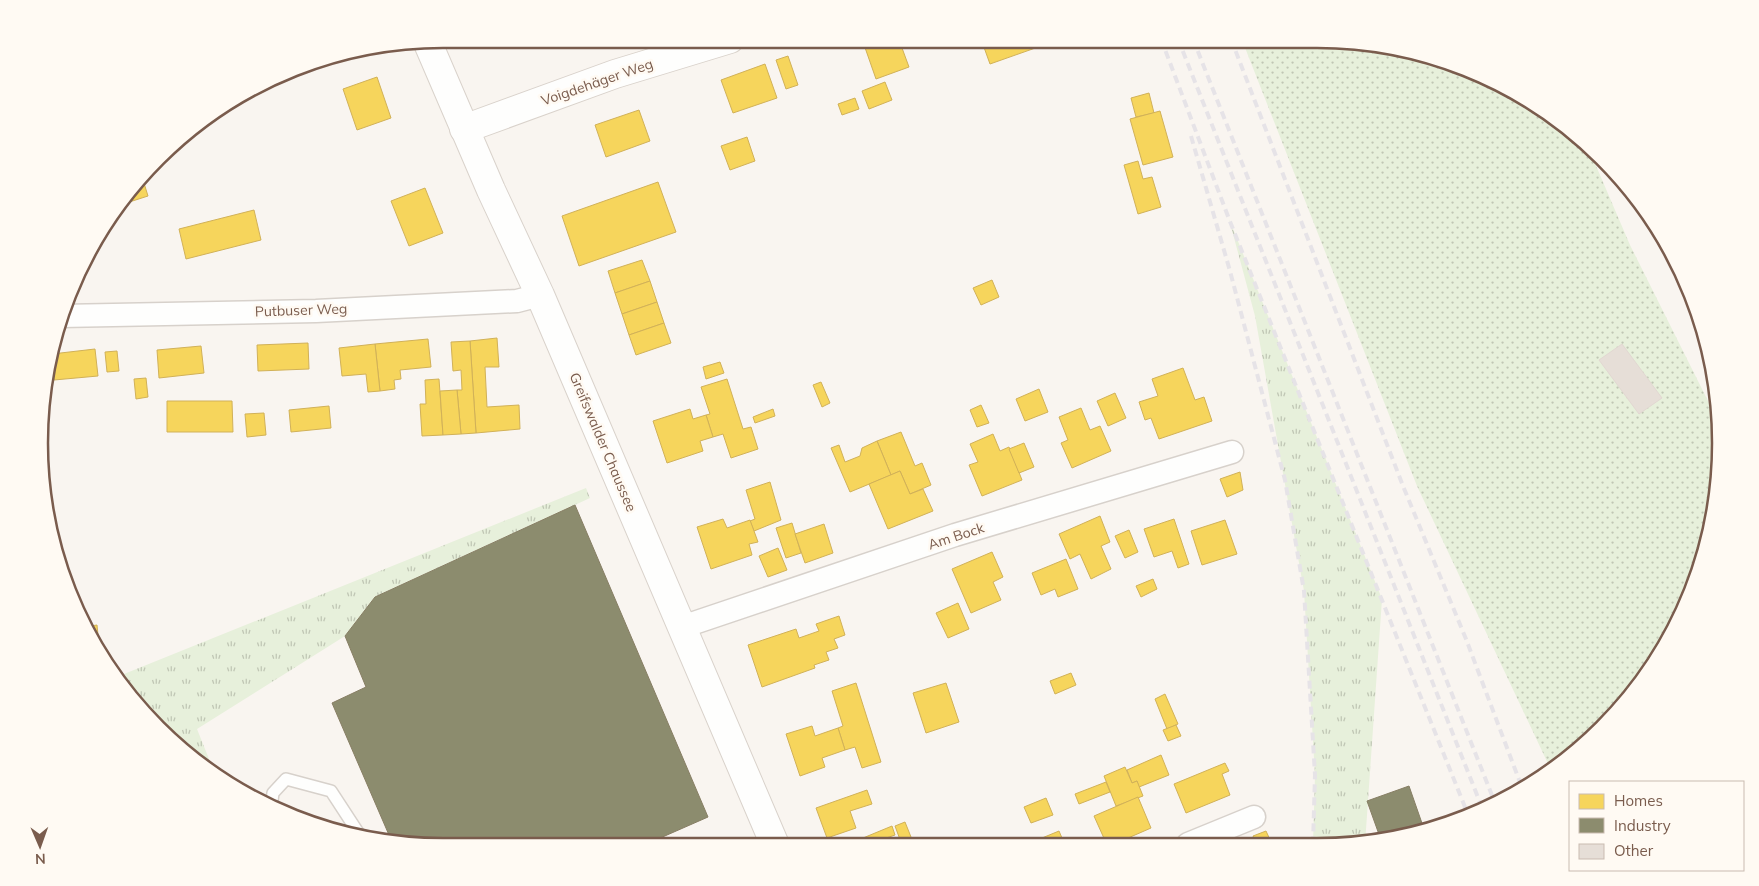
<svg xmlns="http://www.w3.org/2000/svg" width="1759" height="886" font-family="Mulish,sans-serif">
<defs>
<pattern id="grass-tufts" width="24" height="20" patternUnits="userSpaceOnUse" patternTransform="scale(1.25)"><rect width="24" height="20" fill="#e7f0db"/><path d="M3 7l-1-3M5 7V3M7 7l1-3M15 17l-1-3M17 17v-4M19 17l1-3" fill="none" stroke="#c0c6b4"/></pattern>
<pattern id="park-dots" width="8" height="8" patternUnits="userSpaceOnUse" patternTransform="scale(1.25)"><rect width="8" height="8" fill="#e7f0db"/><path d="M2 2h.1M6 6h.1" fill="none" stroke="#c0c6b4" stroke-width="1.8" stroke-linecap="round"/></pattern>
</defs>
<rect width="100%" height="100%" fill="#f9f5f0"/>
<g fill="url(#grass-tufts)">
<path d="M 1229,219 L 1382,599 L 1365,844 L 1313,844 L 1315,775 L 1304,591 L 1255,316 Z"/>
<path d="M 586,488 L 590,498 L 375,597 L 345,636 L 197,729 L 213,769 L 157,729 L 119,676 Z"/>
</g>
<path fill="url(#park-dots)" d="M 1242,40 L 1342,40 L 1420,52 L 1495,80 L 1562,122 L 1588,147 L 1630,245 L 1718,421 L 1719,469 L 1707,547 L 1679,622 L 1620,709 L 1551,770 L 1417,486 Z"/>
<g fill="#f6d55c" stroke="#d1b158">
<path d="M 862,39 L 928,39 L 902,48 L 909,67 L 876,79 Z"/>
<path d="M 981,39 L 1038,39 L 1041,46 L 990,64 Z"/>
<path d="M 788,56 L 798,85 L 786,89 L 776,60 Z"/>
<path d="M 765,64 L 777,98 L 733,113 L 721,80 Z"/>
<path d="M 377,77 L 391,118 L 357,130 L 343,89 Z"/>
<path d="M 885,82 L 892,100 L 869,109 L 862,91 Z"/>
<path d="M 1149,93 L 1154,113 L 1136,117 L 1131,98 Z"/>
<path d="M 855,98 L 859,109 L 842,115 L 838,104 Z"/>
<path d="M 639,110 L 650,141 L 606,157 L 595,125 Z"/>
<path d="M 1160,111 L 1173,157 L 1143,165 L 1130,119 Z"/>
<path d="M 747,137 L 755,161 L 730,170 L 721,146 Z"/>
<path d="M 1138,161 L 1143,179 L 1152,177 L 1161,207 L 1138,214 L 1124,165 Z"/>
<path d="M 143,180 L 148,196 L 120,205 L 120,204 Z"/>
<path d="M 658,182 L 676,232 L 579,266 L 562,216 Z"/>
<path d="M 425,188 L 443,233 L 409,246 L 391,201 Z"/>
<path d="M 254,210 L 261,240 L 186,259 L 179,229 Z"/>
<path d="M 642,260 L 650,281 L 615,293 L 608,271 Z"/>
<path d="M 992,280 L 999,297 L 981,305 L 973,288 Z"/>
<path d="M 650,281 L 657,302 L 622,314 L 615,293 Z"/>
<path d="M 657,302 L 664,323 L 629,335 L 622,314 Z"/>
<path d="M 664,323 L 671,343 L 636,355 L 629,335 Z"/>
<path d="M 497,338 L 499,367 L 485,367 L 487,407 L 519,405 L 520,429 L 476,433 L 470,341 Z"/>
<path d="M 428,339 L 431,367 L 400,370 L 401,379 L 394,380 L 395,389 L 380,391 L 375,344 Z"/>
<path d="M 470,341 L 476,433 L 461,434 L 457,390 L 462,390 L 461,370 L 453,371 L 451,342 Z"/>
<path d="M 308,343 L 309,369 L 258,371 L 257,345 Z"/>
<path d="M 375,344 L 380,391 L 368,392 L 366,374 L 342,376 L 339,348 Z"/>
<path d="M 201,346 L 204,373 L 159,378 L 157,350 Z"/>
<path d="M 95,349 L 98,376 L 54,380 L 52,354 Z"/>
<path d="M 117,351 L 119,371 L 107,372 L 105,352 Z"/>
<path d="M 720,362 L 724,373 L 706,379 L 703,367 Z"/>
<path d="M 1183,368 L 1195,400 L 1204,397 L 1212,421 L 1159,439 L 1151,418 L 1145,420 L 1139,402 L 1158,396 L 1152,379 Z"/>
<path d="M 146,378 L 148,397 L 136,399 L 134,379 Z"/>
<path d="M 439,379 L 443,435 L 422,436 L 420,404 L 426,404 L 425,380 Z"/>
<path d="M 727,379 L 743,429 L 751,427 L 758,449 L 731,458 L 723,434 L 713,437 L 706,415 L 710,414 L 701,387 Z"/>
<path d="M 821,382 L 830,403 L 822,407 L 813,385 Z"/>
<path d="M 1039,389 L 1048,412 L 1025,421 L 1016,399 Z"/>
<path d="M 457,390 L 461,434 L 443,435 L 440,391 Z"/>
<path d="M 1115,393 L 1126,418 L 1108,426 L 1097,401 Z"/>
<path d="M 167,401 L 232,401 L 233,432 L 167,432 Z"/>
<path d="M 981,405 L 989,423 L 977,427 L 970,410 Z"/>
<path d="M 329,406 L 331,428 L 291,432 L 289,410 Z"/>
<path d="M 1081,408 L 1090,430 L 1100,426 L 1111,451 L 1072,468 L 1061,443 L 1068,440 L 1059,417 Z"/>
<path d="M 690,409 L 693,419 L 706,415 L 713,437 L 700,441 L 703,451 L 667,463 L 653,421 Z"/>
<path d="M 773,409 L 775,416 L 755,423 L 753,417 Z"/>
<path d="M 264,413 L 266,435 L 247,437 L 245,414 Z"/>
<path d="M 901,432 L 915,466 L 922,463 L 931,485 L 910,494 L 900,471 L 891,475 L 877,441 Z"/>
<path d="M 993,434 L 1000,451 L 1009,447 L 1022,480 L 982,496 L 969,465 L 978,462 L 970,444 Z"/>
<path d="M 877,441 L 891,475 L 850,492 L 831,448 L 839,445 L 845,462 L 860,456 L 862,448 Z"/>
<path d="M 1024,443 L 1034,467 L 1019,473 L 1009,449 Z"/>
<path d="M 900,471 L 910,494 L 923,489 L 933,511 L 888,529 L 869,484 Z"/>
<path d="M 1240,472 L 1243,490 L 1227,497 L 1220,479 Z"/>
<path d="M 770,482 L 781,520 L 754,531 L 750,521 L 755,519 L 746,490 Z"/>
<path d="M 1100,516 L 1110,542 L 1101,546 L 1111,569 L 1091,579 L 1080,554 L 1070,559 L 1059,534 Z"/>
<path d="M 723,519 L 727,528 L 750,520 L 758,542 L 749,544 L 752,555 L 711,569 L 697,527 Z"/>
<path d="M 1174,519 L 1189,564 L 1178,568 L 1172,551 L 1154,557 L 1144,529 Z"/>
<path d="M 1225,520 L 1237,554 L 1202,565 L 1191,531 Z"/>
<path d="M 792,523 L 801,553 L 786,558 L 776,528 Z"/>
<path d="M 824,524 L 833,553 L 805,563 L 795,534 Z"/>
<path d="M 1129,530 L 1138,552 L 1125,558 L 1115,536 Z"/>
<path d="M 778,548 L 787,570 L 768,577 L 759,556 Z"/>
<path d="M 992,552 L 1003,577 L 993,582 L 1001,600 L 971,613 L 952,569 Z"/>
<path d="M 1066,559 L 1078,589 L 1058,597 L 1055,589 L 1041,595 L 1032,573 Z"/>
<path d="M 1153,579 L 1157,589 L 1141,597 L 1136,586 Z"/>
<path d="M 958,603 L 969,629 L 948,638 L 936,613 Z"/>
<path d="M 839,616 L 845,635 L 834,639 L 838,648 L 826,652 L 829,660 L 814,665 L 815,668 L 762,687 L 748,645 L 796,629 L 799,638 L 819,631 L 816,624 Z"/>
<path d="M 97,625 L 99,645 L 98,646 L 84,627 Z"/>
<path d="M 1071,673 L 1076,685 L 1055,694 L 1050,681 Z"/>
<path d="M 856,683 L 881,762 L 862,768 L 855,747 L 845,750 L 838,728 L 843,726 L 832,691 Z"/>
<path d="M 946,683 L 959,722 L 926,733 L 913,693 Z"/>
<path d="M 1165,694 L 1178,724 L 1167,729 L 1155,699 Z"/>
<path d="M 1176,725 L 1181,736 L 1168,741 L 1163,730 Z"/>
<path d="M 812,726 L 815,736 L 838,728 L 845,750 L 822,758 L 825,767 L 800,776 L 786,734 Z"/>
<path d="M 1161,755 L 1169,775 L 1139,787 L 1137,781 L 1132,783 L 1127,770 Z"/>
<path d="M 1225,763 L 1229,771 L 1222,774 L 1230,795 L 1186,813 L 1174,784 Z"/>
<path d="M 1125,767 L 1132,783 L 1137,781 L 1143,796 L 1116,806 L 1104,776 Z"/>
<path d="M 1106,782 L 1110,792 L 1079,804 L 1075,794 Z"/>
<path d="M 867,790 L 872,804 L 850,811 L 856,828 L 827,838 L 816,808 Z"/>
<path d="M 1138,797 L 1151,828 L 1112,845 L 1107,845 L 1094,816 Z"/>
<path d="M 1046,798 L 1053,815 L 1031,823 L 1024,807 Z"/>
<path d="M 905,822 L 913,842 L 902,845 L 895,826 Z"/>
<path d="M 892,826 L 895,835 L 866,845 L 863,838 Z"/>
<path d="M 1059,831 L 1065,845 L 1025,845 Z"/>
<path d="M 1266,831 L 1272,844 L 1256,844 L 1253,836 Z"/>
</g>
<g fill="#8c8c6e" stroke="#877e64">
<path d="M 575,505 L 708,817 L 642,846 L 417,846 L 392,842 L 332,703 L 366,687 L 345,636 L 375,597 Z"/>
<path d="M 1409,786 L 1424,829 L 1381,840 L 1367,801 Z"/>
</g>
<path fill="#e6ded7" stroke="#e2d8d2" d="M 1622,344 L 1662,398 L 1639,414 L 1599,360 Z"/>
<g fill="none" stroke-linecap="round" stroke-linejoin="round">
<g stroke="#d7d1cb" stroke-width="14">
<path id="lane" d="M 271,808 L 273,793 L 286,779 L 331,791 L 361,837"/>
</g>
<g stroke="#d7d1cb" stroke-width="25">
<g id="street">
<path d="M 61,316 L 316,311 L 517,301 L 540,295"/>
<path d="M 682,627 L 955,535 L 1232,452"/>
<path d="M 1188,844 L 1254,817"/>
</g>
</g>
<g stroke="#d9d2cb" stroke-width="30">
<g id="secondary">
<path d="M 427,41 L 491,190 L 540,295 L 775,845"/>
<path d="M 464,129 L 615,74 L 730,39"/>
</g>
</g>
<use href="#lane" stroke="#fefefd" stroke-width="11"/>
<use href="#street" stroke="#fefefd" stroke-width="22"/>
<use href="#secondary" stroke="#fefefd" stroke-width="28"/>
<g stroke="#e6e3e7" stroke-width="4" stroke-dasharray="8 5" stroke-linecap="butt">
<path d="M 1161,39 L 1229,219 L 1469,817"/>
<path d="M 1178,39 L 1483,810"/>
<path d="M 1193,39 L 1495,803"/>
<path d="M 1231,39 L 1403,486 L 1466,639 L 1521,785"/>
<path d="M 1191,136 L 1230,271 L 1285,480 L 1304,591 L 1315,775 L 1313,844"/>
</g>
</g>
<g text-anchor="middle" dominant-baseline="central" stroke-width="5" stroke-linejoin="round" paint-order="stroke">
<g font-size="14" fill="#7a5c4d" stroke="#fffaf3">
<text transform="translate(597 82) rotate(-19)">Voigdehäger Weg</text>
<text transform="translate(301 310) rotate(-2)">Putbuser Weg</text>
<text transform="translate(603 442) rotate(67)">Greifswalder Chaussee</text>
<text transform="translate(956 536) rotate(-18)">Am Bock</text>
</g>
</g>
<path d="M0 0H1759V886H0ZM443 48H1317A395 395 0 0 1 1712 443V443A395 395 0 0 1 1317 838H443A395 395 0 0 1 48 443V443A395 395 0 0 1 443 48Z" fill="#fffaf3" fill-rule="evenodd"/>
<path fill="none" stroke="#7a5c4d" stroke-width="2.5" d="M443 48H1317A395 395 0 0 1 1712 443V443A395 395 0 0 1 1317 838H443A395 395 0 0 1 48 443V443A395 395 0 0 1 443 48Z"/>
<rect x="1569" y="781" width="175" height="90" fill="#fffaf3" stroke="#cabbb1"/>
<rect x="1579" y="794" width="25" height="15" fill="#f6d55c" stroke="#cabbb1"/>
<text x="1614" y="806" font-size="15" fill="#7a5c4d">Homes</text>
<rect x="1579" y="818" width="25" height="15" fill="#8c8c6e" stroke="#cabbb1"/>
<text x="1614" y="831" font-size="15" fill="#7a5c4d">Industry</text>
<rect x="1579" y="844" width="25" height="15" fill="#e6ded7" stroke="#cabbb1"/>
<text x="1614" y="856" font-size="15" fill="#7a5c4d">Other</text>
<g transform="translate(40 846) rotate(178)" stroke="#fffaf3" stroke-width="4" paint-order="stroke">
<path d="M0-4L9 19L0 12L-9 19Z" fill="#7a5c4d"/>
<text y="-8" font-size="14" font-weight="bold" text-anchor="middle" fill="#7a5c4d">N</text>
</g>
</svg>
